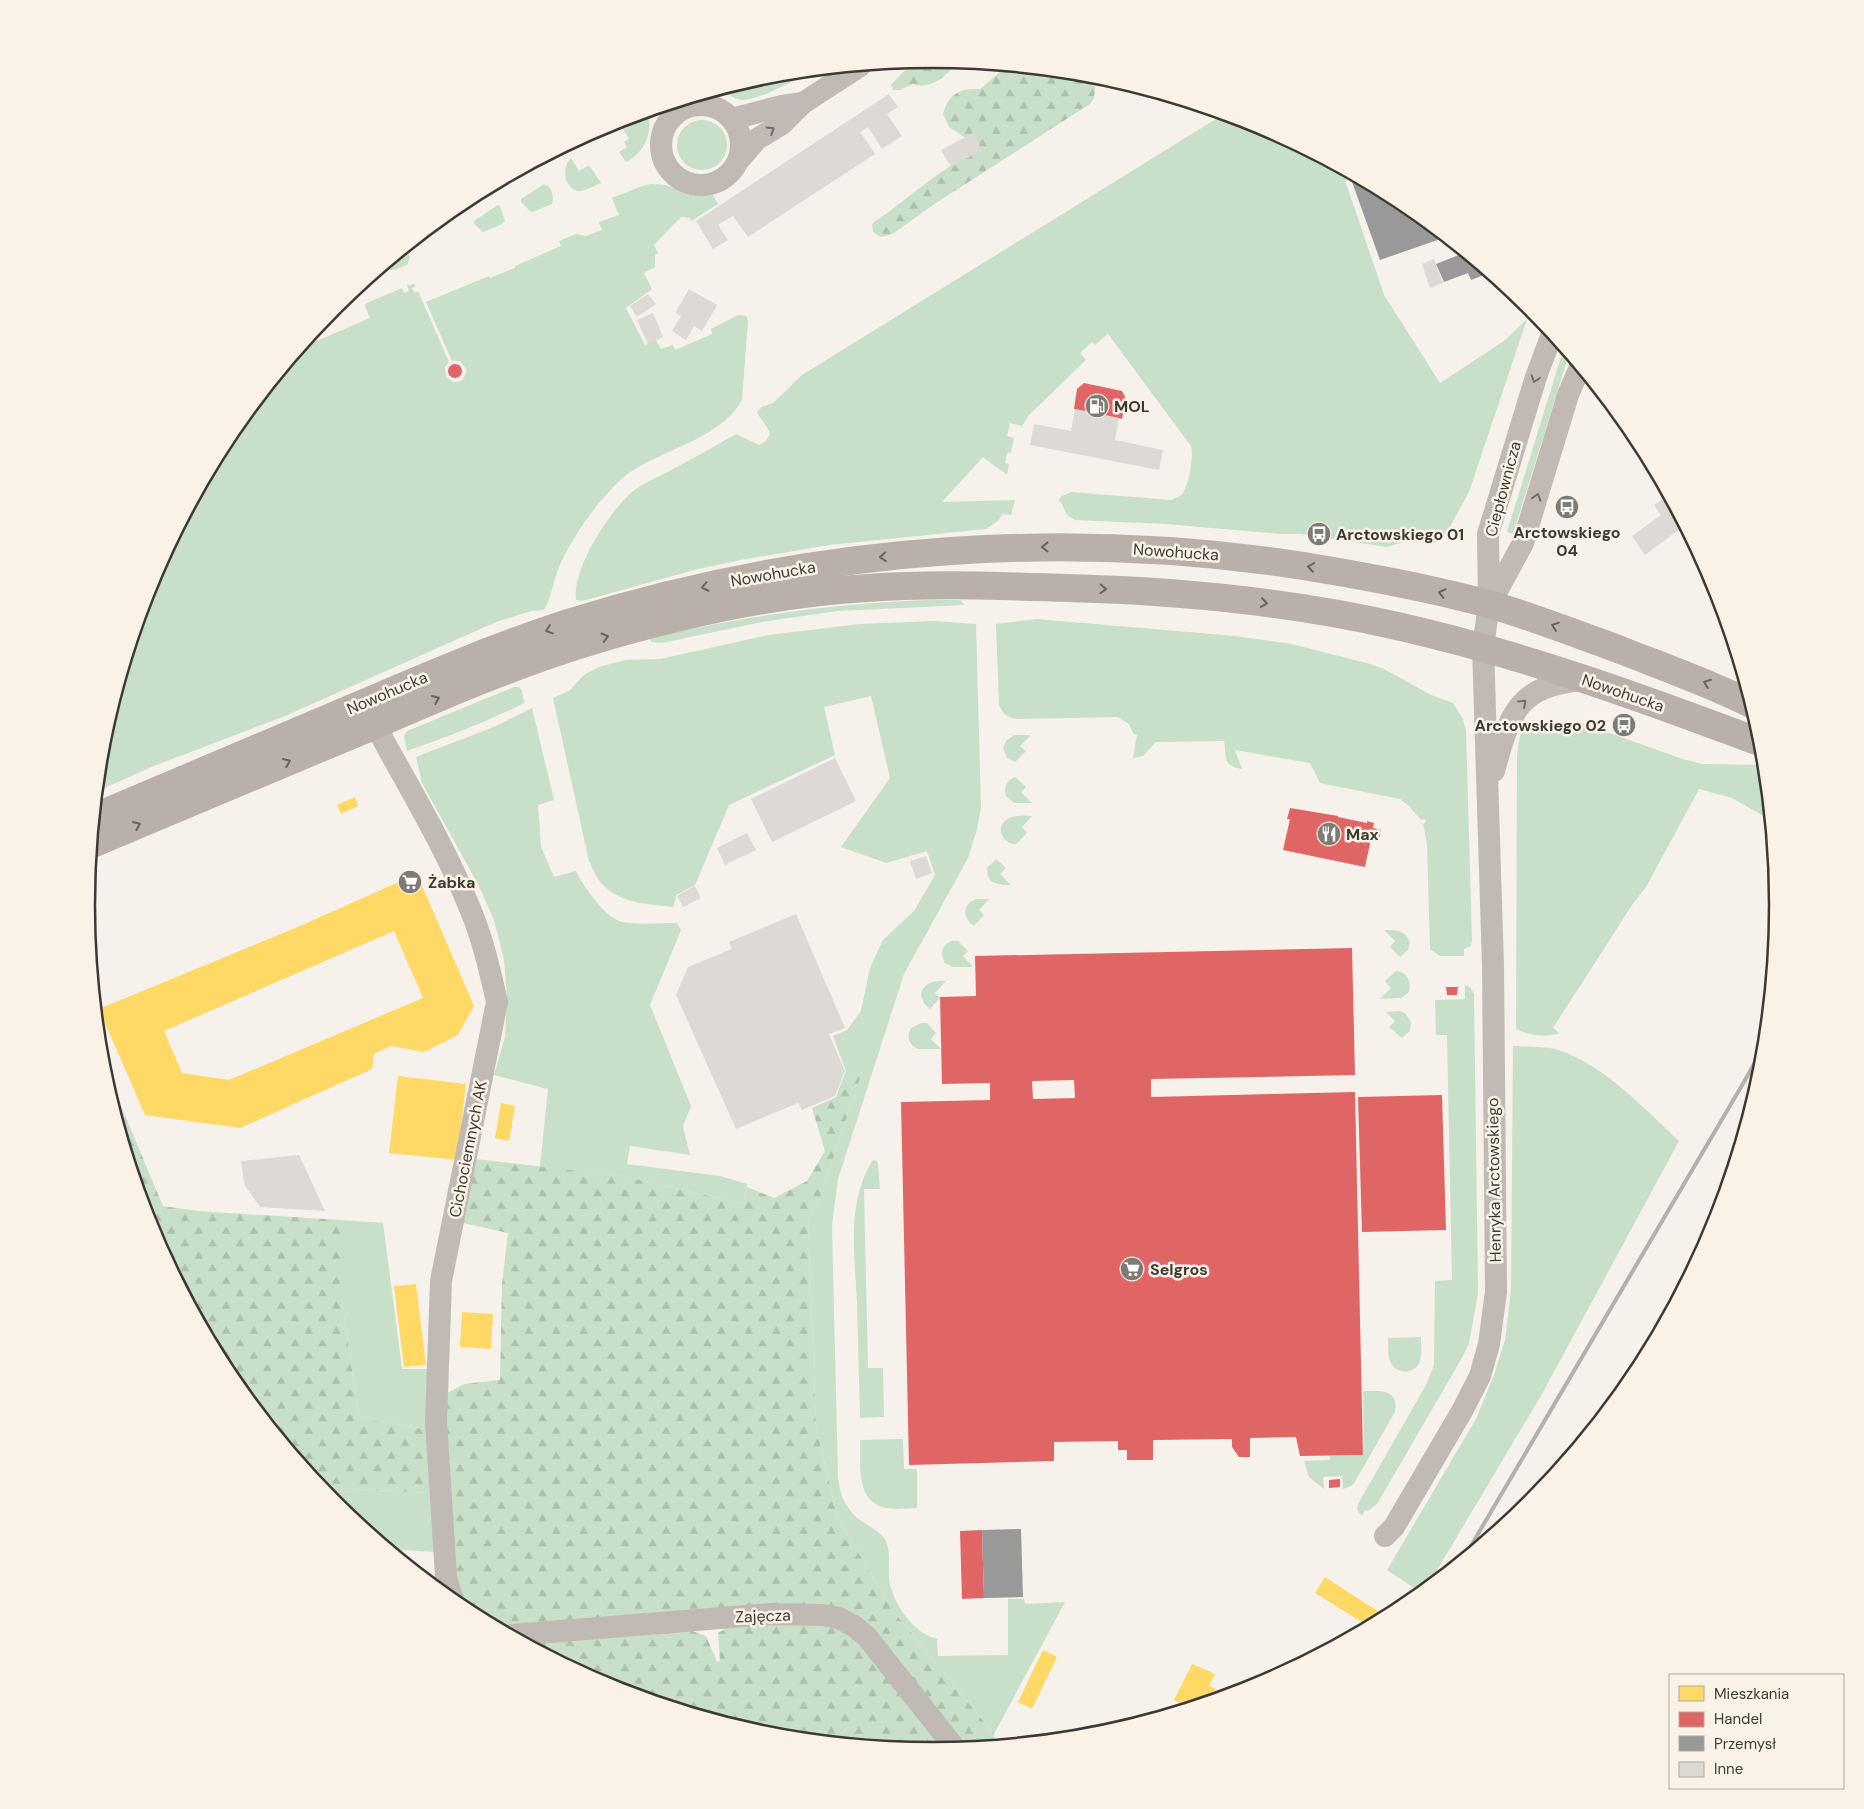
<svg xmlns="http://www.w3.org/2000/svg" width="1864" height="1809" font-family="'DM Sans',sans-serif">
<defs>
<pattern id="forest-firs" width="22" height="20" patternUnits="userSpaceOnUse" patternTransform="scale(1.25)"><rect width="22" height="20" fill="#c8dfc9"/><path d="M5 1l3.5 6h-7zM16 11l3.5 6h-7z" fill="#adc0ad"/></pattern>
</defs>
<rect width="100%" height="100%" fill="#f6f1eb"/>
<g fill="#c8dfc9">
<path d="M 814,70 C 798,79 761,99 744,100 C 737,100 729,95 722,92 C 749,75 782,73 814,70 Z"/>
<path d="M 647,112 C 654,131 645,153 626,162 L 619,152 L 627,147 L 624,142 L 629,139 L 618,120 Z"/>
<path d="M 1224,114 L 1256,123 L 1354,176 L 1345,180 L 1384,295 L 1440,383 L 1504,341 L 1527,319 L 1469,492 L 1446,534 L 1435,543 L 1404,542 L 1387,547 L 1301,534 L 1281,534 L 1166,524 L 1075,520 L 1067,515 L 1061,502 L 1058,501 L 1062,496 L 1071,492 L 1171,500 C 1175,498 1179,497 1182,494 C 1189,486 1194,456 1191,446 L 1108,334 L 1095,345 L 1092,342 L 1080,353 L 1086,360 L 1029,415 L 1022,426 L 1010,423 L 1007,436 L 1014,438 L 1011,453 L 1007,453 L 1005,463 L 1009,464 L 1007,475 L 983,457 L 942,502 L 1015,500 L 1011,515 L 1002,514 L 999,520 L 986,529 L 829,545 L 741,560 L 698,569 L 582,601 L 576,600 C 571,570 612,506 636,489 C 647,481 661,476 673,469 C 694,458 715,446 736,434 L 759,445 L 766,441 L 770,434 C 767,425 761,420 757,412 L 762,407 L 773,403 L 802,375 Z"/>
<circle cx="702" cy="145" r="25"/>
<path d="M 571,158 L 579,171 L 589,165 L 601,183 C 595,185 585,192 578,191 C 564,188 561,167 571,158 Z"/>
<path d="M 544,184 C 552,187 554,196 552,204 L 532,212 L 530,211 L 521,202 L 521,199 Z"/>
<path d="M 651,184 L 666,185 L 694,196 L 713,195 L 718,204 L 691,221 L 690,218 L 681,217 L 654,245 L 658,253 L 655,255 L 655,267 L 644,273 L 652,289 L 626,308 L 645,345 L 656,340 L 661,349 L 673,345 L 675,350 L 712,334 L 711,329 L 738,315 L 746,316 L 748,320 L 742,400 C 719,440 665,448 629,473 C 603,492 571,538 559,567 C 553,582 552,596 544,610 L 531,611 L 496,622 L 285,716 L 154,766 L 97,791 L 103,739 L 151,581 L 229,434 L 309,337 L 312,343 L 370,318 L 365,306 L 365,304 L 402,288 L 404,293 L 409,291 L 407,285 L 414,284 L 416,286 L 412,288 L 415,293 L 418,291 L 449,362 L 445,367 L 446,377 L 453,382 C 462,383 466,377 466,369 L 460,361 L 452,361 L 426,302 L 489,276 L 490,278 L 515,268 L 515,266 L 561,246 L 559,241 L 576,234 L 586,236 L 602,230 L 599,222 L 619,215 L 612,198 L 642,186 Z"/>
<path d="M 498,205 L 500,206 L 505,221 L 502,224 L 483,232 L 474,224 L 474,221 Z"/>
<path d="M 405,248 L 410,257 L 407,265 C 398,268 390,274 382,267 Z"/>
<path d="M 1564,347 L 1569,354 L 1513,534 L 1507,532 Z"/>
<path d="M 927,600 L 960,600 L 965,605 L 837,611 L 762,622 L 661,643 L 651,642 L 650,638 C 743,616 831,604 927,600 Z"/>
<path d="M 1037,619 L 1235,636 L 1292,644 L 1370,664 L 1384,669 L 1431,695 L 1453,703 L 1463,719 L 1466,731 L 1472,941 L 1471,946 L 1464,949 L 1464,956 L 1440,956 L 1430,949 L 1427,844 L 1423,824 L 1426,822 L 1425,819 L 1421,820 L 1409,806 L 1400,799 L 1320,783 L 1310,763 L 1235,750 L 1242,769 C 1222,765 1227,759 1224,741 L 1156,742 L 1143,756 L 1133,758 L 1137,735 L 1133,733 L 1129,724 L 1118,717 L 1016,719 C 1006,717 1002,713 999,704 L 996,624 Z"/>
<path d="M 935,621 L 976,624 L 981,808 L 977,829 L 968,858 L 904,974 L 838,1179 L 832,1225 L 838,1477 C 840,1498 848,1513 866,1524 C 874,1529 882,1533 886,1541 C 891,1553 888,1567 889,1579 C 892,1603 914,1634 937,1639 L 938,1656 L 1008,1655 L 1008,1599 L 1024,1599 L 1025,1604 L 1065,1602 L 994,1734 L 894,1612 L 838,1519 L 816,1427 L 808,1218 L 820,1198 L 861,1075 L 846,1071 L 833,1036 L 847,1030 L 861,1011 L 870,968 L 883,940 L 914,911 L 935,875 L 927,851 L 886,863 L 841,847 L 890,778 L 871,696 L 824,707 L 835,755 L 729,805 L 695,885 L 676,895 L 674,907 C 647,904 616,904 598,879 C 595,874 592,867 589,861 L 553,698 L 569,691 L 584,675 L 599,667 L 625,660 L 660,659 L 769,635 L 860,624 Z"/>
<path d="M 514,687 L 519,687 L 522,691 L 524,703 C 486,722 447,737 407,751 L 404,736 L 407,731 Z"/>
<path d="M 532,708 L 554,800 L 538,805 L 541,847 L 554,877 L 576,871 C 583,886 606,919 622,922 C 636,925 661,923 677,923 L 681,930 L 650,1005 L 691,1106 L 683,1126 L 690,1155 L 630,1146 L 627,1164 L 720,1176 L 747,1184 L 744,1204 L 623,1176 L 540,1167 L 548,1089 L 494,1075 L 505,1037 L 507,998 L 504,959 L 494,920 L 479,886 L 422,783 L 416,757 L 496,726 Z"/>
<path d="M 1532,720 C 1549,726 1567,721 1584,724 L 1683,759 L 1703,764 L 1764,765 L 1769,819 L 1732,798 L 1699,789 L 1646,887 L 1634,902 L 1553,1028 L 1559,1033 C 1545,1038 1528,1035 1516,1029 L 1517,757 C 1518,746 1519,725 1532,720 Z"/>
<path d="M 1014,735 L 1031,735 L 1020,746 L 1026,751 L 1015,762 L 1007,758 L 1003,748 L 1006,741 Z"/>
<path d="M 1015,777 L 1026,787 L 1021,792 L 1032,803 L 1014,803 L 1006,796 C 1003,787 1007,780 1015,777 Z"/>
<path d="M 1032,816 L 1022,827 L 1027,833 L 1016,844 C 1002,844 994,826 1009,818 C 1015,815 1025,816 1032,816 Z"/>
<path d="M 996,859 L 1006,868 L 1000,874 L 1011,885 C 999,885 986,884 987,868 Z"/>
<path d="M 977,899 L 989,899 L 979,910 L 984,915 L 974,926 C 962,918 962,903 977,899 Z"/>
<path d="M 1384,930 C 1396,930 1406,930 1410,943 L 1408,950 L 1400,957 L 1390,947 L 1395,941 Z"/>
<path d="M 951,941 L 958,941 L 968,951 L 963,956 L 973,967 L 953,967 L 945,963 C 940,954 941,946 951,941 Z"/>
<path d="M 1396,971 C 1407,972 1412,981 1409,992 L 1401,998 L 1380,999 L 1391,988 L 1385,981 Z"/>
<path d="M 946,981 L 935,993 L 940,998 L 930,1009 L 924,1003 L 921,995 C 924,981 934,981 946,981 Z"/>
<path d="M 1465,985 L 1470,987 L 1474,994 L 1478,1293 L 1469,1343 L 1463,1356 L 1377,1504 L 1368,1511 L 1365,1510 L 1362,1516 L 1357,1510 L 1358,1504 L 1426,1385 L 1434,1365 L 1435,1281 L 1452,1280 L 1447,1035 L 1436,1035 L 1435,1000 L 1465,999 Z"/>
<path d="M 1399,1011 L 1405,1013 L 1411,1022 L 1410,1031 L 1402,1038 L 1389,1027 L 1395,1021 L 1386,1012 Z"/>
<path d="M 921,1023 L 927,1023 L 936,1033 L 931,1039 L 941,1049 L 918,1049 C 909,1045 906,1037 911,1028 Z"/>
<path d="M 1513,1046 C 1528,1047 1546,1046 1559,1050 C 1607,1067 1643,1108 1679,1141 L 1542,1394 L 1427,1587 L 1420,1592 L 1387,1570 L 1476,1419 L 1494,1375 L 1505,1340 L 1511,1289 Z"/>
<path d="M 873,1160 L 877,1161 L 878,1164 L 880,1189 L 864,1189 L 868,1368 L 883,1368 L 884,1417 L 860,1418 C 859,1380 858,1341 857,1303 C 855,1257 846,1201 873,1160 Z"/>
<path d="M 341,1220 L 383,1223 L 402,1369 L 427,1369 L 426,1429 L 359,1418 L 341,1294 Z"/>
<path d="M 1421,1337 C 1421,1345 1422,1354 1420,1361 C 1415,1375 1395,1375 1390,1361 C 1387,1355 1389,1345 1388,1338 Z"/>
<path d="M 1363,1391 C 1380,1391 1399,1388 1395,1412 L 1353,1485 L 1343,1489 L 1342,1476 L 1323,1477 L 1324,1489 L 1309,1477 L 1304,1461 L 1330,1460 L 1330,1456 L 1364,1455 Z"/>
<path d="M 903,1439 L 904,1469 L 917,1469 L 917,1508 C 907,1508 895,1510 886,1508 C 855,1502 861,1464 860,1440 Z"/>
<path d="M 321,1487 L 430,1493 L 434,1552 L 391,1549 L 334,1502 Z"/>
</g>
<g fill="url(#forest-firs)">
<path d="M 932,59 L 959,61 C 948,74 931,91 913,84 L 900,90 L 893,90 L 891,85 L 914,61 Z"/>
<path d="M 1007,66 L 1073,73 L 1086,77 L 1095,87 L 1094,98 L 1090,104 L 939,201 L 892,234 L 881,237 L 873,232 L 872,225 L 874,222 C 905,202 930,176 963,159 L 967,139 L 949,127 L 943,114 C 949,94 959,88 980,89 Z"/>
<path d="M 101,1058 L 163,1206 L 198,1211 L 341,1220 L 341,1294 L 359,1418 L 426,1429 L 430,1493 L 321,1487 L 229,1374 L 151,1228 L 102,1069 Z"/>
<path d="M 846,1071 L 861,1075 L 820,1198 L 808,1218 L 816,1427 L 838,1519 L 894,1612 L 994,1734 L 995,1744 L 958,1748 L 840,1616 L 497,1626 L 465,1609 L 454,1574 L 444,1395 L 464,1384 L 500,1380 L 502,1284 L 508,1233 L 463,1223 L 476,1159 L 623,1176 L 744,1204 L 747,1187 L 774,1198 L 807,1181 L 825,1151 L 812,1108 L 836,1097 Z"/>
<path d="M 825,1622 L 857,1635 L 947,1749 L 932,1750 L 767,1734 L 608,1686 L 523,1640 L 684,1628 L 706,1636 L 717,1662 L 720,1661 L 718,1633 L 732,1625 Z"/>
</g>
<g fill="#ffd966" fill-rule="evenodd">
<path d="M 355,797 L 358,806 L 341,814 L 337,805 Z"/>
<path d="M 417,874 L 474,1006 L 458,1035 L 424,1052 L 391,1046 L 374,1054 L 372,1069 L 240,1128 L 145,1115 L 99,1009 L 300,926 ZM 394,931 L 423,998 L 229,1080 L 182,1073 L 164,1031 Z"/>
<path d="M 398,1076 L 466,1084 L 457,1160 L 389,1153 Z"/>
<path d="M 501,1103 L 515,1106 L 509,1141 L 495,1138 Z"/>
<path d="M 416,1284 L 426,1365 L 404,1367 L 394,1286 Z"/>
<path d="M 462,1312 L 493,1314 L 491,1349 L 460,1347 Z"/>
<path d="M 1325,1577 L 1379,1612 L 1372,1624 L 1368,1626 L 1315,1593 Z"/>
<path d="M 1043,1650 L 1057,1657 L 1032,1709 L 1018,1702 Z"/>
<path d="M 1192,1664 L 1215,1674 L 1209,1686 L 1216,1689 L 1211,1700 L 1207,1701 L 1203,1699 L 1201,1702 L 1187,1707 L 1174,1700 Z"/>
</g>
<g fill="#e06666" fill-rule="evenodd">
<circle cx="455" cy="371" r="7"/>
<path d="M 1084,383 L 1122,391 L 1126,399 L 1122,419 L 1074,409 L 1077,389 Z"/>
<path d="M 1290,808 L 1338,816 L 1338,817 L 1367,823 L 1367,821 L 1374,823 L 1373,828 L 1381,830 L 1379,840 L 1371,839 L 1365,867 L 1283,850 L 1290,819 L 1287,819 Z"/>
<path d="M 1352,948 L 1355,1075 L 1151,1079 L 1151,1097 L 1355,1092 L 1363,1455 L 1300,1456 L 1296,1437 L 1250,1438 L 1250,1457 L 1239,1457 L 1232,1447 L 1232,1439 L 1153,1440 L 1153,1460 L 1127,1460 L 1127,1450 L 1118,1450 L 1118,1441 L 1054,1442 L 1054,1461 L 909,1465 L 901,1102 L 990,1100 L 990,1083 L 942,1084 L 940,997 L 976,996 L 975,956 ZM 1074,1080 L 1075,1098 L 1033,1099 L 1032,1081 Z"/>
<path d="M 1446,987 L 1458,987 L 1457,995 L 1447,995 Z"/>
<path d="M 1442,1095 L 1446,1230 L 1362,1232 L 1358,1097 Z"/>
<path d="M 1340,1479 L 1340,1487 L 1329,1488 L 1329,1480 Z"/>
<path d="M 982,1530 L 984,1598 L 962,1599 L 960,1531 Z"/>
</g>
<g fill="#999">
<path d="M 1356,177 L 1397,199 L 1402,214 L 1413,210 L 1446,237 L 1380,260 L 1351,179 Z"/>
<path d="M 1464,253 L 1489,273 L 1471,280 L 1468,273 L 1444,282 L 1436,264 Z"/>
<path d="M 1021,1529 L 1023,1597 L 984,1598 L 982,1530 Z"/>
</g>
<g fill="#ddd9d4">
<path d="M 889,94 L 898,107 L 887,114 L 902,136 L 882,149 L 868,127 L 860,132 L 875,154 L 748,237 L 733,216 L 718,225 L 728,240 L 713,249 L 696,221 Z"/>
<path d="M 973,133 L 982,150 L 951,167 L 941,150 Z"/>
<path d="M 1434,259 L 1443,283 L 1430,288 L 1422,264 Z"/>
<path d="M 689,289 L 717,305 L 702,331 L 694,326 L 686,340 L 672,331 L 681,316 L 675,313 Z"/>
<path d="M 648,294 L 656,304 L 637,317 L 630,306 Z"/>
<path d="M 653,313 L 663,337 L 648,344 L 637,320 Z"/>
<path d="M 1075,409 L 1119,418 L 1115,440 L 1163,450 L 1159,470 L 1030,445 L 1034,424 L 1071,431 Z"/>
<path d="M 1668,495 L 1684,526 L 1645,555 L 1632,536 L 1661,515 L 1654,505 Z"/>
<path d="M 835,758 L 856,801 L 772,842 L 751,799 Z"/>
<path d="M 747,833 L 756,850 L 725,865 L 717,848 Z"/>
<path d="M 926,856 L 932,873 L 916,879 L 910,861 Z"/>
<path d="M 695,886 L 701,898 L 683,907 L 677,896 Z"/>
<path d="M 796,914 L 845,1028 L 829,1034 L 845,1071 L 835,1096 L 802,1110 L 798,1103 L 736,1129 L 676,995 L 688,967 L 732,949 L 729,942 Z"/>
<path d="M 299,1155 L 325,1211 L 260,1207 L 244,1184 L 241,1161 Z"/>
</g>
<g fill="none" stroke-linecap="round" stroke-linejoin="round">
<g stroke="#c1b9b4" stroke-width="22">
<circle cx="701" cy="145" r="40"/>
<path d="M 732,119 L 782,106 L 803,103"/>
<path d="M 740,159 L 757,139 L 782,124 L 803,103 L 860,66"/>
<path d="M 1490,604 L 1523,543 L 1568,395 L 1580,367"/>
<path d="M 375,725 C 408,786 445,846 471,911 C 483,940 490,971 497,1002 L 441,1281 L 436,1422 L 446,1576 L 452,1599"/>
<path d="M 1494,771 C 1510,712 1518,685 1585,680"/>
<path d="M 1385,1536 L 1394,1527 L 1462,1411 L 1480,1376 L 1489,1344 L 1496,1292 L 1493,966 L 1483,647 L 1489,605 L 1488,534 L 1536,377 L 1552,334"/>
<path d="M 512,1635 L 771,1614 L 823,1615 L 839,1618 L 854,1626 L 867,1637 L 955,1748"/>
</g>
<g stroke="#bab0aa" stroke-width="28">
<path d="M 95,817 C 180,781 265,745 350,709 C 422,678 494,647 568,623 C 817,545 1083,526 1339,572 C 1390,581 1442,591 1492,605 C 1536,618 1580,635 1623,651 C 1666,668 1709,683 1751,704"/>
<path d="M 92,844 C 183,806 274,767 366,729 C 438,698 510,666 585,643 C 675,616 773,593 867,588 C 934,583 1001,586 1068,588 C 1179,591 1288,601 1397,626 C 1522,654 1642,698 1762,743"/>
</g>
<path stroke="#b6b0ac" stroke-width="4" d="M 1465,1556 L 1744,1082 L 1764,1046"/>
</g>
<defs><path id="oneway-chevron" d="M-2-3.5L2.5 0L-2 3.5" fill="none" stroke-width="1.6" stroke-linecap="round" stroke-linejoin="round" transform="scale(1.25)"/></defs>
<g stroke="#726d68">
<use href="#oneway-chevron" transform="translate(771 130) rotate(-32)"/>
<use href="#oneway-chevron" transform="translate(1535 379) rotate(108)"/>
<use href="#oneway-chevron" transform="translate(1537 497) rotate(-73)"/>
<use href="#oneway-chevron" transform="translate(1523 703) rotate(-44)"/>
</g>
<g stroke="#69635e">
<use href="#oneway-chevron" transform="translate(1045 547) rotate(-180)"/>
<use href="#oneway-chevron" transform="translate(883 557) rotate(175)"/>
<use href="#oneway-chevron" transform="translate(1311 567) rotate(-172)"/>
<use href="#oneway-chevron" transform="translate(705 587) rotate(168)"/>
<use href="#oneway-chevron" transform="translate(1103 589) rotate(2)"/>
<use href="#oneway-chevron" transform="translate(1442 593) rotate(-166)"/>
<use href="#oneway-chevron" transform="translate(1264 603) rotate(8)"/>
<use href="#oneway-chevron" transform="translate(1555 626) rotate(-161)"/>
<use href="#oneway-chevron" transform="translate(549 630) rotate(161)"/>
<use href="#oneway-chevron" transform="translate(605 637) rotate(-16)"/>
<use href="#oneway-chevron" transform="translate(1707 683) rotate(-159)"/>
<use href="#oneway-chevron" transform="translate(436 699) rotate(-23)"/>
<use href="#oneway-chevron" transform="translate(287 762) rotate(-23)"/>
<use href="#oneway-chevron" transform="translate(137 825) rotate(-23)"/>
</g>
<defs>
<g id="fuel-disc" transform="scale(1.25)"><circle r="9.5" fill="#7e7a75" stroke="#faf2e7"/><path d="M-5.5-6h7V0h2V4h1.3V-2.5L3-4.5l.8-.8L6-3V5H2.5V1h-1V6h-7ZM-4.2-4.7v3.2H.2V-4.7Z" fill="#fff"/></g>
<g id="bus-disc" transform="scale(1.25)"><circle r="9.5" fill="#7e7a75" stroke="#faf2e7"/><path d="M-5-6H5V4H4V6H2V4H-2V6H-4V4H-5ZM-3.5-4V0h7V-4ZM-3.5 1.2v1.5H-2V1.2ZM2 1.2v1.5H3.5V1.2Z" fill="#fff"/></g>
<g id="restaurant-disc" transform="scale(1.25)"><circle r="9.5" fill="#7e7a75" stroke="#faf2e7"/><path d="M-5-6h1v4h1v-4h1v4h1v-4h1v5L-1.5 .5V6h-2V.5L-5-1ZM5-6V6H3V1.5H1.5Q1.5-4 5-6Z" fill="#fff"/></g>
<g id="supermarket-disc" transform="scale(1.25)"><circle r="9.5" fill="#7e7a75" stroke="#faf2e7"/><path d="M-6-5.5h2.5l.6 2H6L4.5 2H-2.5L-4.4-4H-6ZM-1.5 3.2a1.3 1.3 0 1 0 .1 0ZM3 3.2a1.3 1.3 0 1 0 .1 0Z" fill="#fff"/></g>
</defs>
<g fill-rule="evenodd">
<use href="#fuel-disc" x="1097" y="406"/>
<use href="#bus-disc" x="1567" y="507"/>
<use href="#bus-disc" x="1319" y="534"/>
<use href="#bus-disc" x="1624" y="725"/>
<use href="#restaurant-disc" x="1329" y="834"/>
<use href="#supermarket-disc" x="410" y="882"/>
<use href="#supermarket-disc" x="1132" y="1269"/>
</g>
<g text-anchor="middle" dominant-baseline="central" stroke-width="5" stroke-linejoin="round" paint-order="stroke">
<g font-size="16" font-weight="bold" fill="#3d3a35" stroke="#faf2e7" text-anchor="start">
<text x="1114" y="406">MOL</text>
<text x="1567" y="532" text-anchor="middle">Arctowskiego<tspan x="1567" dy="18">04</tspan></text>
<text x="1336" y="534">Arctowskiego 01</text>
<text x="1606" y="725" text-anchor="end">Arctowskiego 02</text>
<text x="1346" y="834">Max</text>
<text x="428" y="882">Żabka</text>
<text x="1150" y="1269">Selgros</text>
</g>
<g font-size="16" fill="#3d3a35" stroke="#faf2e7">
<text transform="translate(1503 489) rotate(-75)">Ciepłownicza</text>
<text transform="translate(1176 552) rotate(4)">Nowohucka</text>
<text transform="translate(773 574) rotate(-10)">Nowohucka</text>
<text transform="translate(387 693) rotate(-23)">Nowohucka</text>
<text transform="translate(1623 693) rotate(19)">Nowohucka</text>
<text transform="translate(468 1149) rotate(-79)">Cichociemnych AK</text>
<text transform="translate(1494 1180) rotate(-91)">Henryka Arctowskiego</text>
<text transform="translate(763 1616) rotate(-2)">Zajęcza</text>
</g>
</g>
<path d="M0 0H1864V1809H0ZM95 905a837 837 0 1 1 1674 0a837 837 0 1 1-1674 0Z" fill="#faf2e7" fill-rule="evenodd"/>
<path fill="none" stroke="#3d3a35" stroke-width="2.5" d="M95 905a837 837 0 1 1 1674 0a837 837 0 1 1-1674 0Z"/>
<rect x="1669" y="1674" width="175" height="115" fill="#faf2e7" stroke="#aea8a0"/>
<rect x="1679" y="1686" width="25" height="15" fill="#ffd966" stroke="#aea8a0"/>
<text x="1714" y="1699" font-size="15" fill="#3d3a35">Mieszkania</text>
<rect x="1679" y="1712" width="25" height="15" fill="#e06666" stroke="#aea8a0"/>
<text x="1714" y="1724" font-size="15" fill="#3d3a35">Handel</text>
<rect x="1679" y="1736" width="25" height="15" fill="#999999" stroke="#aea8a0"/>
<text x="1714" y="1749" font-size="15" fill="#3d3a35">Przemysł</text>
<rect x="1679" y="1762" width="25" height="15" fill="#ddd9d4" stroke="#aea8a0"/>
<text x="1714" y="1774" font-size="15" fill="#3d3a35">Inne</text>
</svg>
